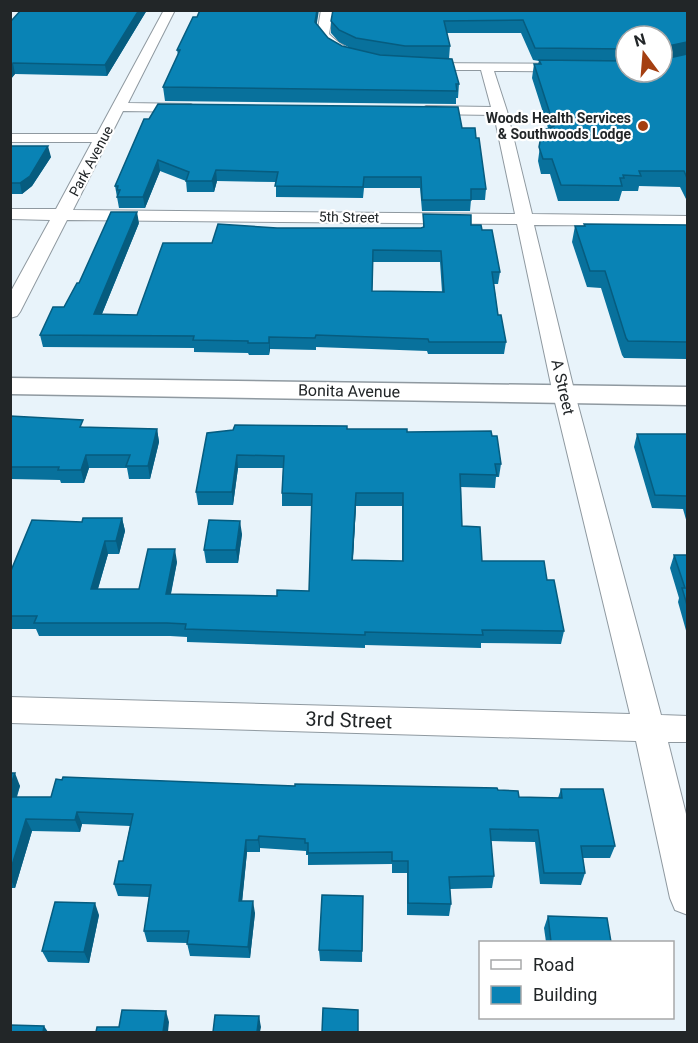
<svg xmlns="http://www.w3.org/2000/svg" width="698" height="1043" font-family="Roboto,sans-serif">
<rect width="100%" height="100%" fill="#e8f3fa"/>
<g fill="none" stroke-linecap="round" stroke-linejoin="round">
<g stroke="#8f99a0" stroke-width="2">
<g id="street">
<path d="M 164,10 L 175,10 L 128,103 L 191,104 L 198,108 L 191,112 L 123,111 L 73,210 L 515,214 L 494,115 L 426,114 L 419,110 L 426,106 L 491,107 L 481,70 L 419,70 L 413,66 L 414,63 L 626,64 L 626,72 L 494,71 L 507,111 L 532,214 L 688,216 L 688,226 L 534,225 L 575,394 L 661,715 L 688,716 L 688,742 L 668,742 L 688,822 L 688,915 L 675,910 L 670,898 L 636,741 L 10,723 L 10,697 L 630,714 L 553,394 L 517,224 L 67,220 L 20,312 L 17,316 L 10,318 L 10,293 L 50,220 L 10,219 L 10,209 L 56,209 L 92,142 L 10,142 L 10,134 L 97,134 Z"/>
<path d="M 321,10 L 333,10 L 329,34 C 337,43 347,46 354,54 L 352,57 C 337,59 326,46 317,35 Z"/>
</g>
</g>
<g stroke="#8f99a0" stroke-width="3">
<path id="secondary" d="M 10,378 L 688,387 L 688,405 L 10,394 Z"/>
</g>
<use href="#street" fill="#fff" fill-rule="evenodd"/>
<use href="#secondary" fill="#fff" fill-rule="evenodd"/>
</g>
<g fill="#08719c" fill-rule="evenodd">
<path d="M 21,10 L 147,10 L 107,76 L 15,74 L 10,80 L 12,20 Z"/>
<path d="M 687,10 L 687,201 L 680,187 L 639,186 L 638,191 L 622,191 L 619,201 L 558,201 L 550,174 L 541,174 L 538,161 L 542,131 L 548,128 L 532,78 L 534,64 L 538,64 L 539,61 L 533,60 L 521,33 L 447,33 L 450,46 L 449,59 L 459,84 L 458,98 L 456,98 L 456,104 L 165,101 L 163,87 L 178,55 L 177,50 L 317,25 L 328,38 L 342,46 L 350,48 L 339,42 L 331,33 L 331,21 ZM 626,36 L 662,72 L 626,72 Z"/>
<path d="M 144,119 L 462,128 L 486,189 L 485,200 L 471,200 L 470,211 L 422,211 L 420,188 L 364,188 L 363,198 L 276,197 L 276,182 L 217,181 L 214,192 L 187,192 L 186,181 L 160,171 L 145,208 L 119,208 L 115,186 Z"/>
<path d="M 10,146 L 51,157 L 32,186 L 22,194 L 10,194 Z"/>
<path d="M 423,214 L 471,225 L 482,230 L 500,272 L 498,284 L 494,284 L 498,315 L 506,342 L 504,354 L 428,354 L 427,351 L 316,347 L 316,350 L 270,349 L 269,355 L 249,355 L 248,353 L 194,352 L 194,348 L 43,347 L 40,335 L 64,307 L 79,283 L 139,223 L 102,314 L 137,315 L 212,243 L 277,228 L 423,228 ZM 373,262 L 440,262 L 442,292 L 372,291 Z"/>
<path d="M 584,224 L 687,225 L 687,354 L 686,359 L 624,358 L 622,355 L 601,288 L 587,287 L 572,242 L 575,226 L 584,226 Z"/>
<path d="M 10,416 L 84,427 L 157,429 L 159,442 L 150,479 L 129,479 L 127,468 L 89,468 L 84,483 L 61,483 L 60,480 L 10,479 Z"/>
<path d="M 347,429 L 492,436 L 501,464 L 499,477 L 496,477 L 495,488 L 461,487 L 462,526 L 482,561 L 547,580 L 564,631 L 561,644 L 481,643 L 481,648 L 365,645 L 365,648 L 187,642 L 187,637 L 170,636 L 39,636 L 36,629 L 10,629 L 10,573 L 82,522 L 122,518 L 125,531 L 119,554 L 108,554 L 98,589 L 139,589 L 177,562 L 171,594 L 277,596 L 309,591 L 312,506 L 282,506 L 282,493 L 283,468 L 238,468 L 233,505 L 198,505 L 196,492 L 207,433 ZM 356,506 L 402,506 L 402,561 L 353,560 Z"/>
<path d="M 687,430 L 687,523 L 683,509 L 652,508 L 634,447 L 637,434 L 686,434 Z"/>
<path d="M 242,534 L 238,563 L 206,563 L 204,550 Z"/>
<path d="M 674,555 L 687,555 L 687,634 L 678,602 L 679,598 L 670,568 Z"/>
<path d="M 10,773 L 20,786 L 17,797 L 51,797 L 295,786 L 498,790 L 519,797 L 558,798 L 561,789 L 615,846 L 610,858 L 583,858 L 585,873 L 581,885 L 540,884 L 535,842 L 491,841 L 494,876 L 492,888 L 450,889 L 451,904 L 449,916 L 407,915 L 407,873 L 392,873 L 392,864 L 308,865 L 308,855 L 306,855 L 306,851 L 260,848 L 260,852 L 247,852 L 242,901 L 255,913 L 250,958 L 190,956 L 187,943 L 147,942 L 144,931 L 149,897 L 118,896 L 114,884 L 123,861 L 130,826 L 82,824 L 80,832 L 32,831 L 15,888 L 10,888 Z"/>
<path d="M 363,896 L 362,962 L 320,961 L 319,950 Z"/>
<path d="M 99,915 L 89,963 L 48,962 L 42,951 Z"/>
<path d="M 548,916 L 611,942 L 546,942 L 544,928 Z"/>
</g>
<g fill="#065c7f">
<path d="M 139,10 L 147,10 L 107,76 L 105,65 Z"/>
<path d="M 317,10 L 319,10 L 315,35 L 315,22 Z"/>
<path d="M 687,42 L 687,54 L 662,60 L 664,47 Z"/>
<path d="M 13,63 L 15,74 L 10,80 L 10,66 Z"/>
<path d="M 48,146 L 51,157 L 32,186 L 22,194 L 20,183 Z"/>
<path d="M 158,160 L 160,171 L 145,208 L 143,197 Z"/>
<path d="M 216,170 L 217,181 L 214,192 L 212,181 Z"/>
<path d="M 137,212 L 139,223 L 97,326 L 94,314 Z"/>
<path d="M 269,337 L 270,349 L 269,355 Z"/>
<path d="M 157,429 L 159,442 L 150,479 L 148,466 Z"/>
<path d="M 86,455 L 89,468 L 84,483 L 81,470 Z"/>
<path d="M 237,455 L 238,468 L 233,505 L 232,492 Z"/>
<path d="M 356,493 L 356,506 L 352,573 L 352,560 Z"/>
<path d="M 122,518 L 125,531 L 119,554 L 116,541 Z"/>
<path d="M 240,521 L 242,534 L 238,563 L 236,550 Z"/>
<path d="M 105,541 L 108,554 L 94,602 L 91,589 Z"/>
<path d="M 175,549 L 177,562 L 168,607 L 166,594 Z"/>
<path d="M 15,773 L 20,786 L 12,809 L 10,805 L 10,787 Z"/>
<path d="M 77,812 L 82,824 L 80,832 L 75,820 Z"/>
<path d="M 26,819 L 32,831 L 15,888 L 10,878 L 10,872 Z"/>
<path d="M 259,836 L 260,848 L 260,852 L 258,840 Z"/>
<path d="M 246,840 L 247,852 L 241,913 L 239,901 Z"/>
<path d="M 253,901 L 255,913 L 250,958 L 248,947 Z"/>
<path d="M 95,903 L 99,915 L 89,963 L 84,952 Z"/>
<path d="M 166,1011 L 169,1022 L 168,1032 L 163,1032 Z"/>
<path d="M 259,1016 L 261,1027 L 260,1032 L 257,1032 Z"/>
<path d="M 44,1026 L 48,1032 L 43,1032 Z"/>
</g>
<g fill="#0983b5" stroke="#065c7f" stroke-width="1.5" fill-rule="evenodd">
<path d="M 21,10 L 139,10 L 105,65 L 13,63 L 10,66 L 10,20 L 12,20 Z"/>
<path d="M 200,10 L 317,10 L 315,22 L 328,38 L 342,46 L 380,55 L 452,59 L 459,84 L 456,84 L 457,91 L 163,87 L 180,50 L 177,50 L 193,17 L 197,17 Z"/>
<path d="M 333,10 L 687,10 L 687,42 L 664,47 L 662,57 L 665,59 L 687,54 L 687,178 L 684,171 L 639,171 L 641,176 L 623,175 L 624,178 L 620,178 L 622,186 L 561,185 L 552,159 L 543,159 L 539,147 L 542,131 L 554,126 L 534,64 L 541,64 L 539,60 L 626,61 L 626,72 L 662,72 L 662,36 L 626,36 L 626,49 L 535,48 L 523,20 L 444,21 L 450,46 L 405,46 L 356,38 L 339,30 L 331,21 Z"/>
<path d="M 158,104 L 458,107 L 462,128 L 475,128 L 476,138 L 479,138 L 486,189 L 471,189 L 471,200 L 422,200 L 421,177 L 364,177 L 363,187 L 275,186 L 278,172 L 216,170 L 212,181 L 186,181 L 189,172 L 158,160 L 143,197 L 117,197 L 120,190 L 117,190 L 118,186 L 115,186 L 144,119 L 149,119 Z"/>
<path d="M 10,146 L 48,146 L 30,176 L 20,183 L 10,183 Z"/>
<path d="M 111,212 L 137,212 L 94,314 L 137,315 L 163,243 L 212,243 L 218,224 L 277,228 L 421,228 L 424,227 L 423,214 L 471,215 L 471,225 L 481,225 L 482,230 L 492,230 L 500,272 L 492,272 L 498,315 L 501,315 L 506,342 L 429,342 L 428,339 L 316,335 L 315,338 L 269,337 L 269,343 L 248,343 L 248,341 L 193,340 L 194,336 L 40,335 L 53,307 L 64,307 L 77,283 L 79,283 ZM 373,250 L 441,251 L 444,292 L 372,291 Z"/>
<path d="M 584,224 L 687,225 L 687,342 L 628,341 L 626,338 L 605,271 L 590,271 L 575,226 L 585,226 Z"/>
<path d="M 10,416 L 83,420 L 80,427 L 157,429 L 148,466 L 126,466 L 130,455 L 86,455 L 81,470 L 58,470 L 59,467 L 10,467 Z"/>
<path d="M 235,425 L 347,426 L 347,429 L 407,429 L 407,432 L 491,431 L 492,436 L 497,436 L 501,464 L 495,464 L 497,475 L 460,474 L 462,526 L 480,527 L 482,561 L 544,561 L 547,580 L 554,580 L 564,631 L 482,630 L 483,635 L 365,632 L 365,635 L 185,629 L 186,624 L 167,623 L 34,623 L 37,616 L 10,616 L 10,573 L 32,520 L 82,522 L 83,518 L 122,518 L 116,541 L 105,541 L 91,589 L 139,589 L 148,549 L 175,549 L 166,594 L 277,596 L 277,590 L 309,591 L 312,494 L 282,493 L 284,456 L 237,455 L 232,492 L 196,492 L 207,433 L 233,430 ZM 356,493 L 403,493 L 403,561 L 352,560 Z"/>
<path d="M 637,434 L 687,434 L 687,497 L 687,496 L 655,495 Z"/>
<path d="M 209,520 L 240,521 L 236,550 L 204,550 Z"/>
<path d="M 674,555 L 687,555 L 687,605 L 682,588 L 685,588 Z"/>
<path d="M 10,773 L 15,773 L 10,787 Z"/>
<path d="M 63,777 L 295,786 L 295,784 L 497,788 L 498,790 L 518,791 L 519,797 L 562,798 L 561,789 L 603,789 L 615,846 L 581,846 L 585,873 L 544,873 L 538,830 L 490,829 L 494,876 L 449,877 L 451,904 L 408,903 L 408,861 L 392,861 L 392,852 L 308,853 L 308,843 L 305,843 L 305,839 L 259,836 L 258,840 L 246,840 L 239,901 L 253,901 L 248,947 L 187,944 L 189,931 L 144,931 L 151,885 L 114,884 L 119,861 L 123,861 L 133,814 L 77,812 L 75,820 L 26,819 L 10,872 L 10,797 L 51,797 L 56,779 L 62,780 Z"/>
<path d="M 322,895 L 363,896 L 362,951 L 319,950 Z"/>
<path d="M 55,902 L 95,903 L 84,952 L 42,951 Z"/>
<path d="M 548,916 L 607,918 L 611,942 L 551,942 Z"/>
<path d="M 323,1008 L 358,1010 L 358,1032 L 322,1032 Z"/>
<path d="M 122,1010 L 166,1011 L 163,1032 L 96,1032 L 97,1027 L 119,1027 Z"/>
<path d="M 215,1015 L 259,1016 L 257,1032 L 213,1032 Z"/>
<path d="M 10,1025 L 44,1026 L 43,1032 L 10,1032 Z"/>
</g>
<circle fill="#a43f11" stroke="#fff" stroke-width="2" cx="643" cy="126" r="6"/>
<g text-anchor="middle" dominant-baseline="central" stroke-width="4.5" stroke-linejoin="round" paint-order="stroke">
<g font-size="14" font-weight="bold" fill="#222628" stroke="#fff" text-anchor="end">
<text x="631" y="118">Woods Health Services<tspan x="631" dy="16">&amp; Southwoods Lodge</tspan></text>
</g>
<g font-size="14" fill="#222628" stroke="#fff">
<text transform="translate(91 161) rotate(-62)">Park Avenue</text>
<text transform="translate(349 217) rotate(1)">5th Street</text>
</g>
<g font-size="16" fill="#222628" stroke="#fff">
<text transform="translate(563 387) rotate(77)">A Street</text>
<text transform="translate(349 391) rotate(1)">Bonita Avenue</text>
</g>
<g font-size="20" fill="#222628" stroke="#fff">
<text transform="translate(349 720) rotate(2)">3rd Street</text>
</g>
</g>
<rect width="698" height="1043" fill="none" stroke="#222628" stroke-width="24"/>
<rect x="479" y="941" width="195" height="78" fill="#ffffff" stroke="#a7a8a9" stroke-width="1.5"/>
<rect x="491" y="960" width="30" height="9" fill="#ffffff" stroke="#a7a8a9" stroke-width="1.5"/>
<text x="533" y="971" font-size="18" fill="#222628">Road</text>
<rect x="491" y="986" width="30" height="18" fill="#0983b5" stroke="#a7a8a9" stroke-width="1.5"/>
<text x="533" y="1001" font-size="18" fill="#222628">Building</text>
<g transform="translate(644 54) rotate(344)"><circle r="28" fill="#ffffff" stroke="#a7a8a9" stroke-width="1.5"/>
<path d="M0-4.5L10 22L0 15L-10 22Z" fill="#a43f11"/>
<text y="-9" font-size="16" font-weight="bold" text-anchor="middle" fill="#222628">N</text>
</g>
</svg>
